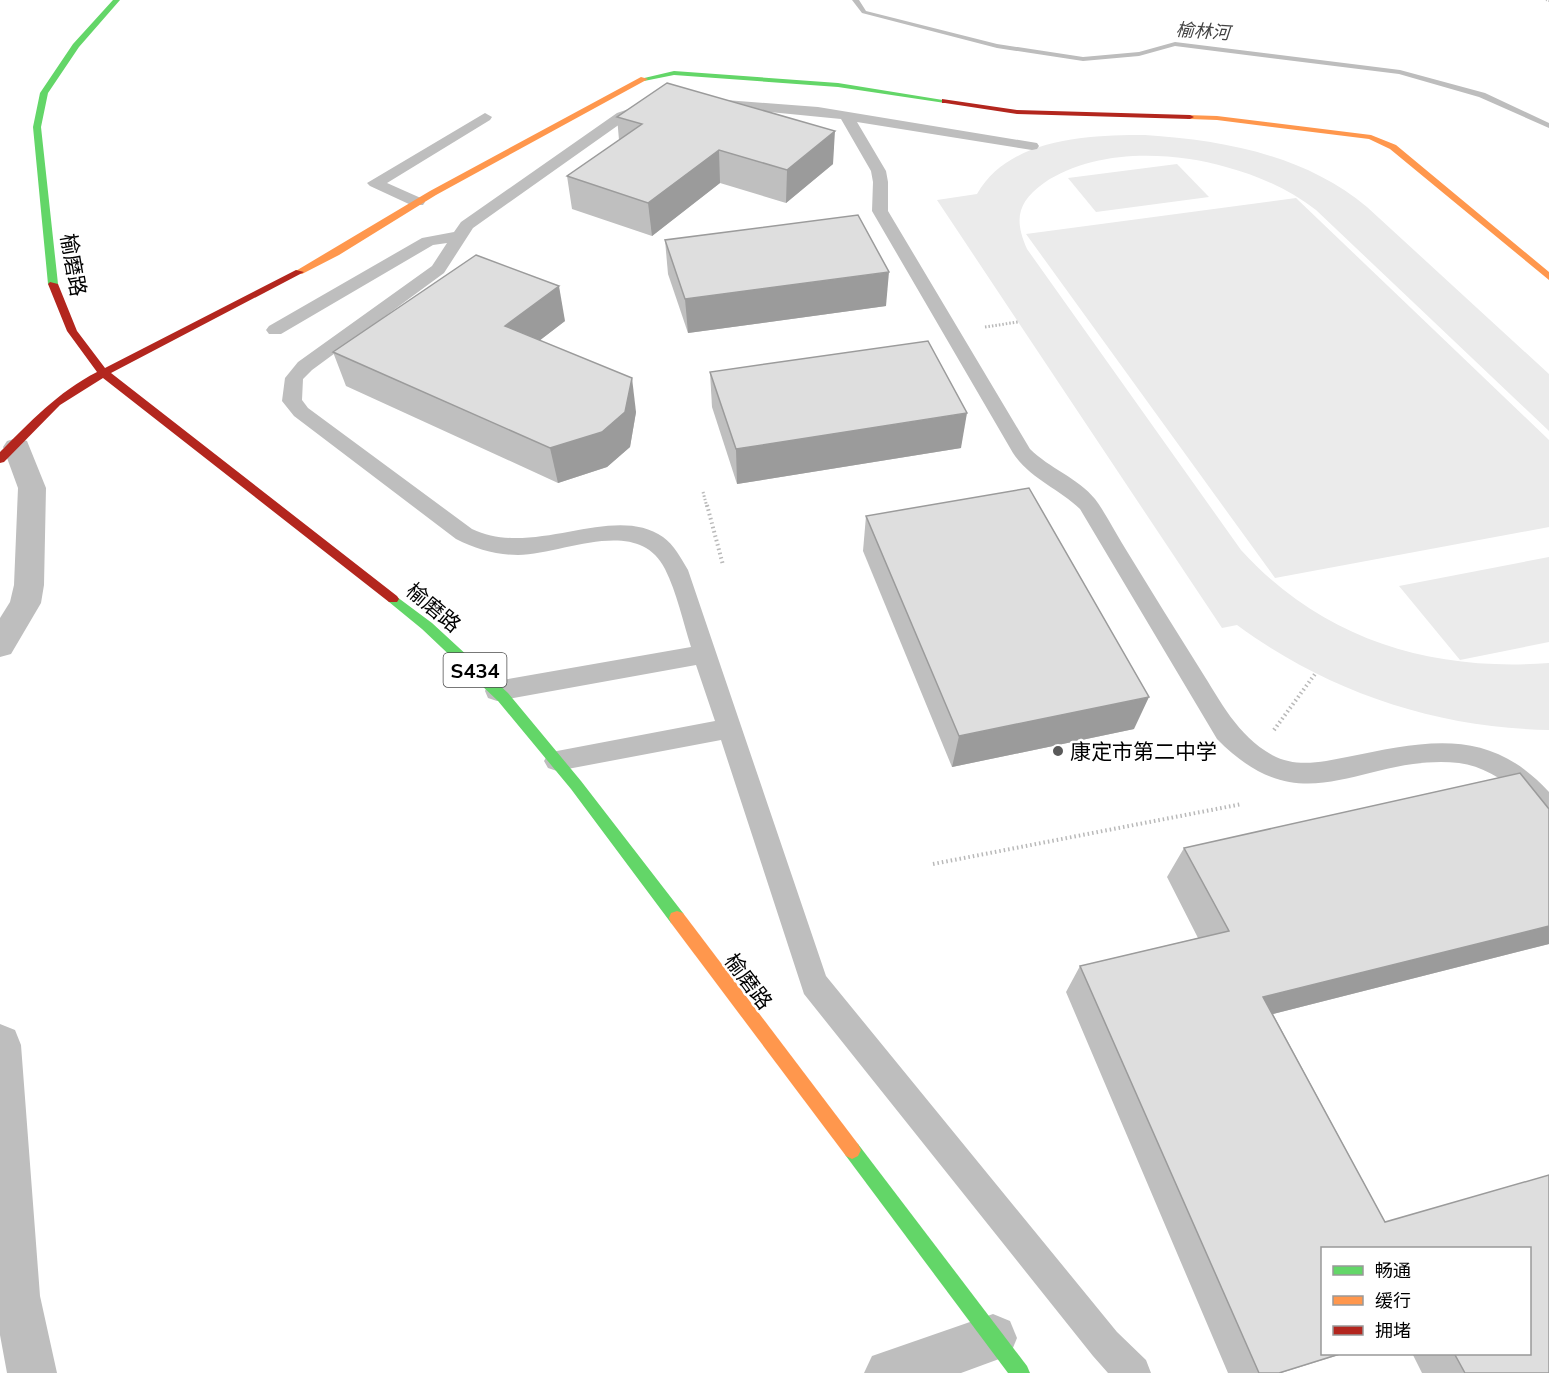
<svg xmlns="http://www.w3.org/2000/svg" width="1549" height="1373" font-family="Mulish,'Noto Sans SC',sans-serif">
<rect width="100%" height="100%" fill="#fff"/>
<g fill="#ebebeb">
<path d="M 1145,135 C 1223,140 1305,155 1367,207 L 1549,374 L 1549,431 L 1316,210 C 1289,189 1259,176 1226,167 C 1170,151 1094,149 1044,183 C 1017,202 1014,220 1027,249 L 1241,550 C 1322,639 1430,672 1549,663 L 1549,730 C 1436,728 1328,692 1237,625 L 1222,628 L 937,200 L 977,194 C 1009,138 1088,135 1145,135 Z"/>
<path d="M 1177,164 L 1209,197 L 1096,212 L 1068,178 Z"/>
<path d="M 1296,198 L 1549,440 L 1549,527 L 1275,578 L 1026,234 Z"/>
<path d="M 1549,557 L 1549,642 L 1460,660 L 1399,586 Z"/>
</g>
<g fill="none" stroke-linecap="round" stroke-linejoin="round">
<path fill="#bdbdbd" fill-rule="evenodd" d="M 852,0 L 859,0 L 866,11 L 997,44 L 1083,57 L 1139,52 L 1175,42 L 1400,70 L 1485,93 L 1549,123 L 1549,128 L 1479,97 L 1399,74 L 1175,46 L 1139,56 L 1083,61 L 997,48 L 862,13 Z"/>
<path stroke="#b9b9b9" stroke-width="2" stroke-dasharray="1 1.5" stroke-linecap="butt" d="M 1546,0 L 1549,1"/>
<g stroke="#b9b9b9" stroke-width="3" stroke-dasharray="1.5 2" stroke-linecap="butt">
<path d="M 985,327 L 1018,322"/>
<path d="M 703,492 L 707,507"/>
</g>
<g stroke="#b9b9b9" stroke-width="4" stroke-dasharray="1.5 3" stroke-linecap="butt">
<path d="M 707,505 L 723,565"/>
<path d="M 1274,730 L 1315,674"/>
<path d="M 933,864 L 1242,804"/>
</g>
<g fill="#bebebe" fill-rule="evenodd">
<path d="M 713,99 L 818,107 L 1037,143 L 1039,146 L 1037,149 L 1032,150 L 857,122 L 886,171 L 888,182 L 888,211 L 1030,449 C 1049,468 1078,478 1095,499 C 1107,515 1117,536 1128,553 C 1152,592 1176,631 1200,669 C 1221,702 1237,735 1272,755 C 1296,768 1322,762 1347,757 C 1426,741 1489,726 1549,792 L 1549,821 C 1535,816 1529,805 1519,794 C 1503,778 1481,766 1459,763 C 1362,753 1305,829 1217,739 L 1080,509 C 1059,489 1029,478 1013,453 L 872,211 L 873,182 L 871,171 L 841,119 L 708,106 L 706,103 L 708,100 Z"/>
<path d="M 646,103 L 653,107 L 651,110 L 627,119 L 473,228 L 444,273 L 312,370 L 303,379 L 302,400 L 308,408 L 472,529 C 534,559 613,502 663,537 C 674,545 681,558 688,570 L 826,976 L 1117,1332 L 1146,1360 L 1151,1373 L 1108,1373 L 1093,1356 L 804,994 L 721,740 L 557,771 L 548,768 L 544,761 L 548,754 L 557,751 L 715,721 L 696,665 L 497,701 L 488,698 L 485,691 L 488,684 L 497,681 L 691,647 C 683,622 677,593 665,569 C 638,515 564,554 518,555 C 496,555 476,549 456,539 L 294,416 L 282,401 L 285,378 L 298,362 L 432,266 L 447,243 L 433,245 L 281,334 L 269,334 L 266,330 L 269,326 L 422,238 L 454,232 L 461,222 L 617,113 Z"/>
<path d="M 485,113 L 492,117 L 490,120 L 387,183 L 423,199 L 425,202 L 423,205 L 411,205 L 370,186 L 367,183 Z"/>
</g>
<g fill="#bebebe" fill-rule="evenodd">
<path d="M 17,438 L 27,441 L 46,488 L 44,585 L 41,603 L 11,654 L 0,657 L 0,618 L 10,602 L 14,585 L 18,488 L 3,447 L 7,441 Z"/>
<path d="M 0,1024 L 15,1030 L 21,1045 L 40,1296 L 57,1373 L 7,1373 L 0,1335 Z"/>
<path d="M 993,1314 L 1010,1321 L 1017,1338 L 1010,1355 L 961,1373 L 864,1373 L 872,1356 Z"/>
</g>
<g fill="#63d668" fill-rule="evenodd">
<path d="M 113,0 L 120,0 L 79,47 L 48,93 L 41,127 L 58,284 L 53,287 L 48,284 L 33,127 L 40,93 L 73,44 Z"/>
<path d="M 674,71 L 838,83 L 949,101 L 945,103 L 838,87 L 674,75 L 644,81 L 640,79 Z"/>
<path d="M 393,594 L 432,623 L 508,693 L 581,781 L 683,913 L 685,918 L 683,923 L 677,925 L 671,923 L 571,789 L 498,701 L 422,629 L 389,602 L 387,599 Z"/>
<path d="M 852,1141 L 858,1144 L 1027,1366 L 1030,1373 L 1008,1373 L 846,1156 L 843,1150 L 846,1144 Z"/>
</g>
<g fill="#ff974d" fill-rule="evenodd">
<path d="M 641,77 L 648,79 L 436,195 L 339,255 L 302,274 L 294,272 L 430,191 Z"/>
<path d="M 1187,115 L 1217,116 L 1371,135 L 1396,145 L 1549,272 L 1549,280 L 1390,149 L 1369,139 L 1217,120 L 1190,119 L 1187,119 Z"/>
<path d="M 677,911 L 683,913 L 858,1144 L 861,1150 L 858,1156 L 852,1159 L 846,1156 L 671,923 L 669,918 L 671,913 Z"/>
</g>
<g fill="#b3261e" fill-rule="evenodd">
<path d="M 942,99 L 1017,110 L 1190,115 L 1194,117 L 1190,119 L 1017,114 L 945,103 L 942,103 Z"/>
<path d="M 296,270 L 304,272 L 111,373 L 397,596 L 399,599 L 397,602 L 389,602 L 103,378 L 60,405 L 4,462 L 0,463 L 0,452 C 30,422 58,392 97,372 L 67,331 L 48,284 L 50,282 L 58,284 L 77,331 L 105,368 Z"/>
</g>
</g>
<g fill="#bfbfbf">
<path d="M 617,117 L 833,164 L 786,203 L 720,183 L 652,236 L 572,209 L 567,176 L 619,140 Z"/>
<path d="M 665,240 L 886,306 L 688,333 L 668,274 Z"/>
<path d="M 565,321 L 540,340 L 636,412 L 630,447 L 607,467 L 558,483 L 346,386 L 333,352 Z"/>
<path d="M 710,372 L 961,448 L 737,484 L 712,407 Z"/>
<path d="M 866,516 L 1134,729 L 952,767 L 863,551 Z"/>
<path d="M 1520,773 L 1549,809 L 1549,944 L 1273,1014 L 1385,1222 L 1549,1175 L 1549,1373 L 1422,1373 L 1412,1353 L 1530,1353 L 1530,1248 L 1323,1248 L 1323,1353 L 1345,1353 L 1281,1373 L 1228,1373 L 1066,992 L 1080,966 L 1198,938 L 1167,877 L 1184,848 Z"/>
</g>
<g fill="#9b9b9b">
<path d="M 835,131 L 833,164 L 786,203 L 787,170 Z"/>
<path d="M 719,150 L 720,183 L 652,236 L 648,203 Z"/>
<path d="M 889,272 L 886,306 L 688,333 L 685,299 Z"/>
<path d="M 559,286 L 565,321 L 513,361 L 505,326 Z"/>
<path d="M 632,378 L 636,412 L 630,447 L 607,467 L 558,483 L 550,448 Z"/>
<path d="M 967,413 L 961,448 L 737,484 L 736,449 Z"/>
<path d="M 1149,697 L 1134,729 L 952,767 L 959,736 Z"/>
<path d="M 1549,926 L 1549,944 L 1241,1022 L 1263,997 Z"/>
</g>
<g fill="#dedede" stroke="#9b9b9b" stroke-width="1.5">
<path d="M 667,83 L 835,131 L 787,170 L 719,150 L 648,203 L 567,176 L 642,124 L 617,117 Z"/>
<path d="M 858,215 L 889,272 L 685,299 L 665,240 Z"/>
<path d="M 476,255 L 559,286 L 505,326 L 632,378 L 625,412 L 602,432 L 550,448 L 333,352 Z"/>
<path d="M 928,341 L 967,413 L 736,449 L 710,372 Z"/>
<path d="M 1029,488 L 1149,697 L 959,736 L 866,516 Z"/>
<path d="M 1520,773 L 1549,809 L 1549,926 L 1263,997 L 1385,1222 L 1549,1175 L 1549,1373 L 1465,1373 L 1454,1353 L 1530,1353 L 1530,1248 L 1323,1248 L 1323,1353 L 1343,1353 L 1279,1373 L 1259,1373 L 1080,966 L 1229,931 L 1184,848 Z"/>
</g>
<circle fill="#595959" stroke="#fff" stroke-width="2" cx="1058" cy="751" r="6"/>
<g text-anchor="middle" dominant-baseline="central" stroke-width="5" stroke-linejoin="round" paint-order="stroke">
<g font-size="18" font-style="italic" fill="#424242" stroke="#fff">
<text transform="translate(1203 31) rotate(4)">榆林河</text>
</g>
<rect fill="#fff" stroke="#4c4c4c" stroke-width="1.5" x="443.5" y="653" width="63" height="34" rx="4.5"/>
<g font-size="20" font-weight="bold" fill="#000">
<text x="475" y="670">S434</text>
</g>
<g font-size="21" fill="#000" stroke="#fff">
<text transform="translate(74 265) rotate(80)">榆磨路</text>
<text transform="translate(434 607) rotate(40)">榆磨路</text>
<text transform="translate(749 981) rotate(53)">榆磨路</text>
</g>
<g font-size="21" fill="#000" stroke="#fff" text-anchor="start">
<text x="1070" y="751">康定市第二中学</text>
</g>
</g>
<rect x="1321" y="1247" width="210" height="108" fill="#ffffff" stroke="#999999" stroke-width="1.5"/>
<rect x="1333" y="1266" width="30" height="9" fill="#63d668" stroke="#999999" stroke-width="1.5"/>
<text x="1375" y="1277" font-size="18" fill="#000000">畅通</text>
<rect x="1333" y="1296" width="30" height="9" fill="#ff974d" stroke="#999999" stroke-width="1.5"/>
<text x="1375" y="1307" font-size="18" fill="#000000">缓行</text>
<rect x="1333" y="1326" width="30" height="9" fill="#b3261e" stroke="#999999" stroke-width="1.5"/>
<text x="1375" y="1337" font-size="18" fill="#000000">拥堵</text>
</svg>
